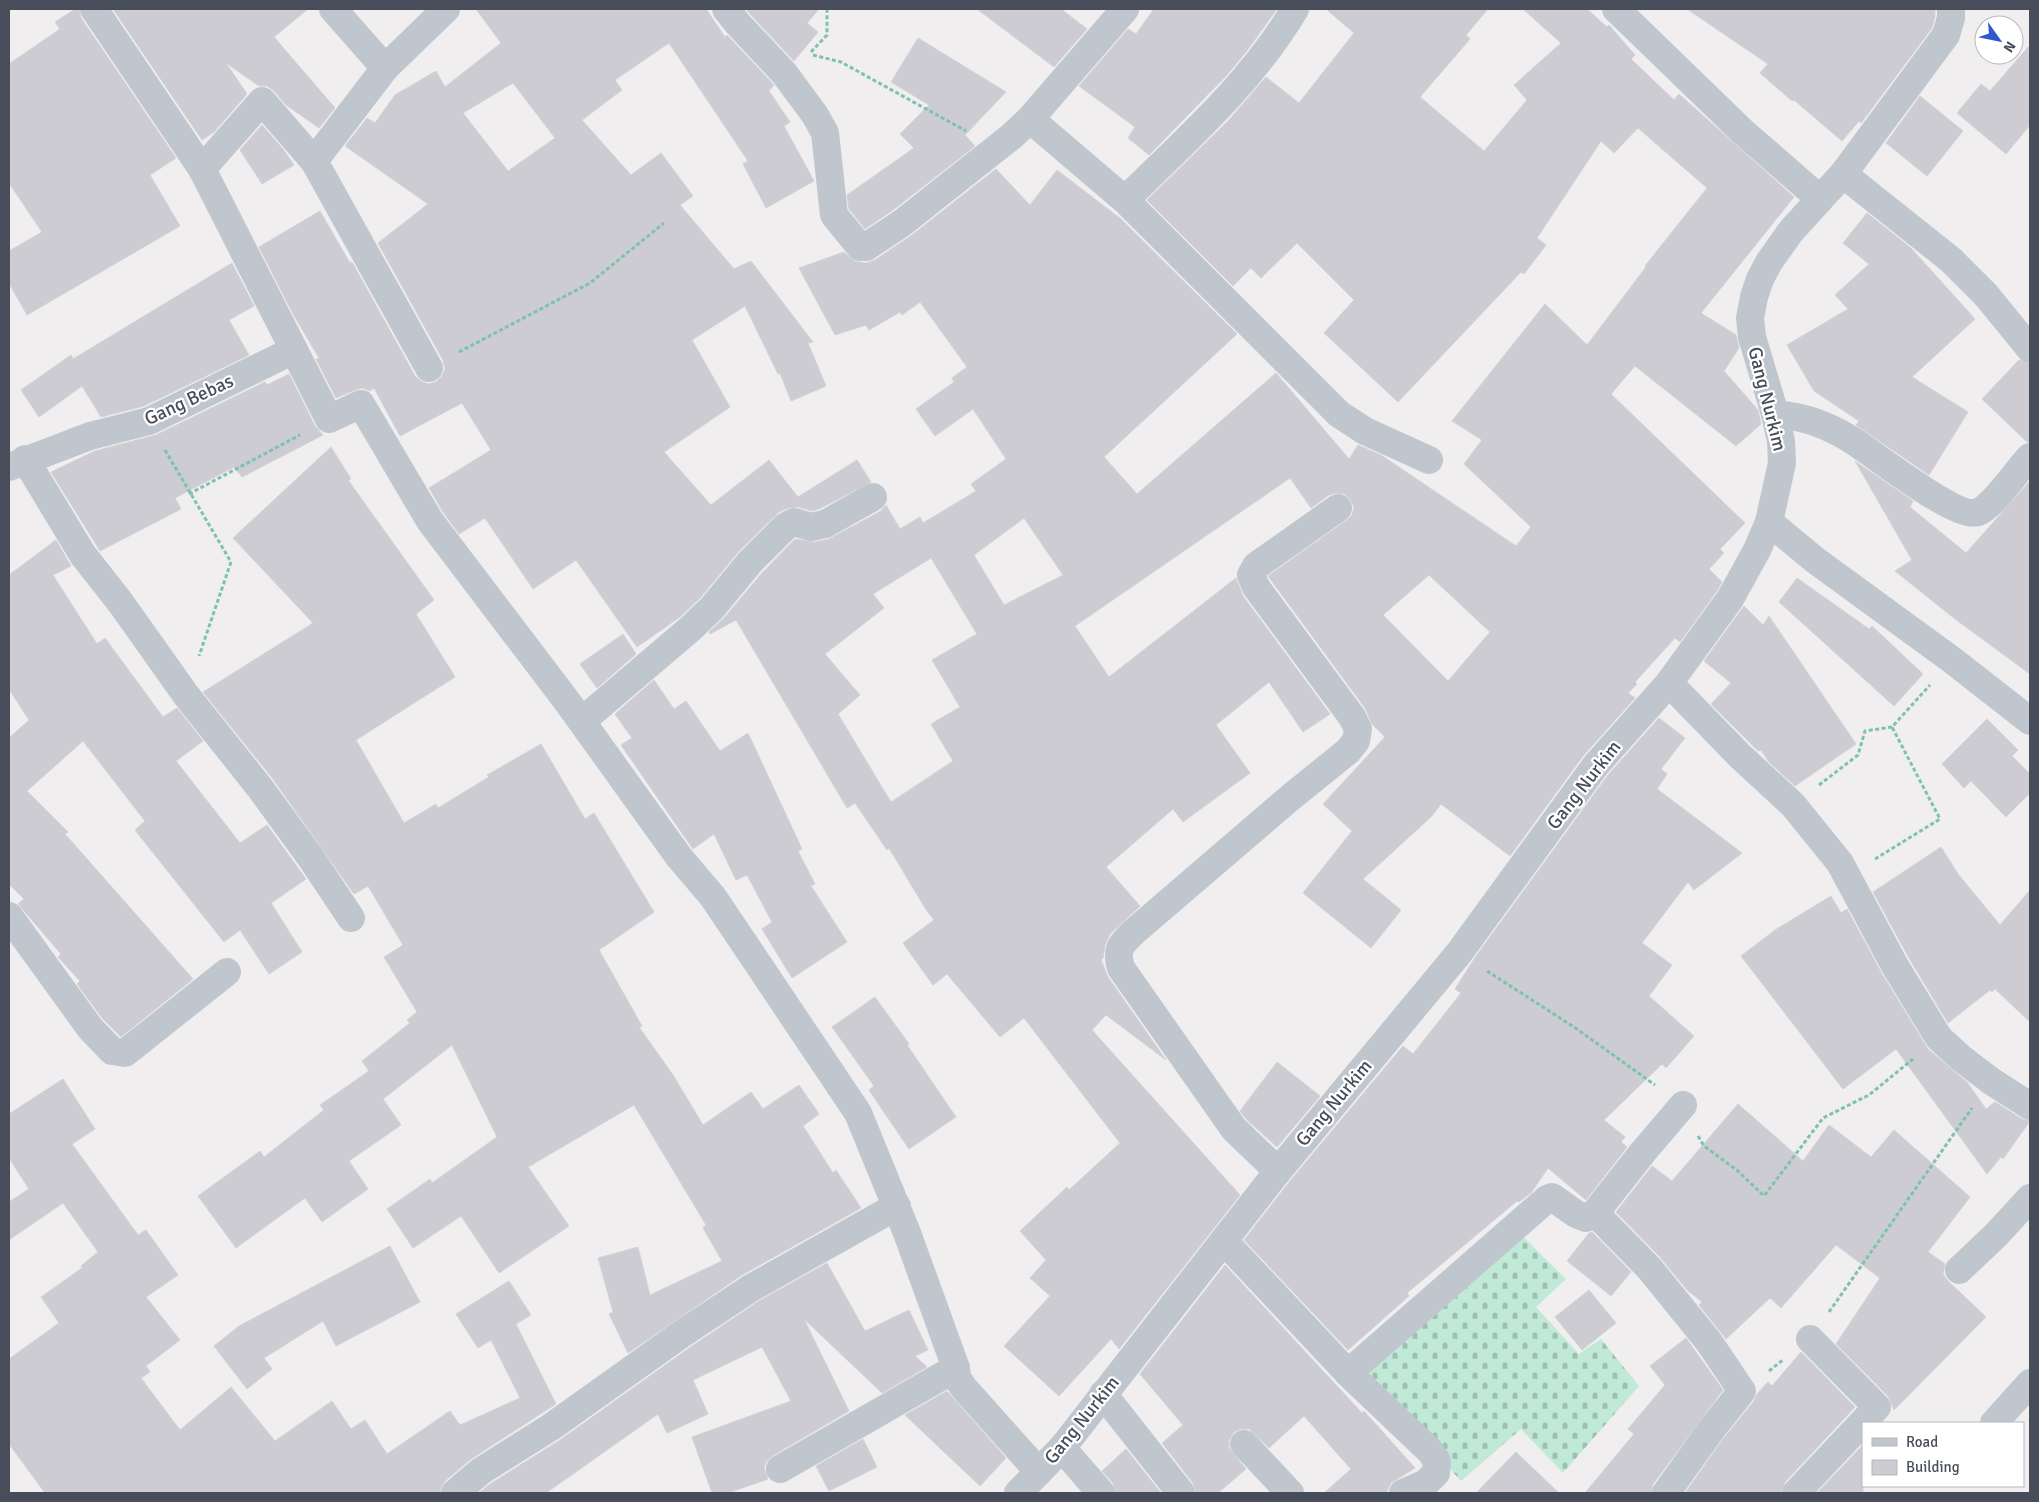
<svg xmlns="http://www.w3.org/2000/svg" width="2039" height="1502" font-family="Signika,sans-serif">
<defs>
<pattern id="cemetery-stones" width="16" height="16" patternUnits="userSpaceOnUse" patternTransform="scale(1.25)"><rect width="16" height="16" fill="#c1e9d7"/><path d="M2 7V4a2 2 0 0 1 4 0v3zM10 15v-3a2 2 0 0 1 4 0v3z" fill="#9fbfb1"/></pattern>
</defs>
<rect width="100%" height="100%" fill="#f0eeee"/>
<path fill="url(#cemetery-stones)" d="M 1508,1222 L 1566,1279 L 1536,1307 L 1579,1354 L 1601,1339 L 1639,1386 L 1563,1473 L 1521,1429 L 1461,1481 L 1355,1364 Z"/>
<g fill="#ccccd2" stroke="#d2d3d9" fill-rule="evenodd">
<path d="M 75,9 L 79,9 L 81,18 L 176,158 L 150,175 L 180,226 L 27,315 L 9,283 L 9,251 L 42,232 L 9,183 L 9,64 L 60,29 L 55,22 Z"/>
<path d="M 113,9 L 308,9 L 274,37 L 335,108 L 319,128 L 286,105 L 273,90 L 267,86 L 259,86 L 226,63 L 247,94 L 214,132 L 202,140 Z"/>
<path d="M 476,9 L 706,9 L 725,37 L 727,35 L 774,85 L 769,91 L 790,122 L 784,126 L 814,181 L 766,208 L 743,164 L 748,161 L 669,43 L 615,80 L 622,90 L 582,120 L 631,175 L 661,153 L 693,196 L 680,205 L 734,269 L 751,261 L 813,342 L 808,343 L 826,386 L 791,401 L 780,373 L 778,374 L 745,306 L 692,340 L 730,407 L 664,452 L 711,505 L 769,460 L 798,497 L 857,460 L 871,482 L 819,509 L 812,511 L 798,507 L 788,508 L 779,512 L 739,551 L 701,597 L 680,617 L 637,647 L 576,560 L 533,589 L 485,518 L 459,534 L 443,512 L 429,488 L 491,450 L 462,403 L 400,436 L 374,388 L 370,391 L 362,388 L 355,390 L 336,398 L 316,359 L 319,358 L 293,314 L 259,247 L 320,211 L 350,263 L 352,262 L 415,376 L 421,381 L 428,384 L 436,382 L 442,376 L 445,369 L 443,360 L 378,243 L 428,204 L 345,146 L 367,118 L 375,123 L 395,95 L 436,71 L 445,87 L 501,43 ZM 513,83 L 555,138 L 508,171 L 463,113 Z"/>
<path d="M 748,9 L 819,9 L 807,23 L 818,32 L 794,61 L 750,14 L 747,10 Z"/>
<path d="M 977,9 L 1061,9 L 1087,29 L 1054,67 Z"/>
<path d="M 1154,9 L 1277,9 L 1246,52 L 1226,76 L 1149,155 L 1128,138 L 1135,127 L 1079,86 L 1128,29 L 1136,34 Z"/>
<path d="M 1326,9 L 1488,9 L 1466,35 L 1470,39 L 1420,97 L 1484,151 L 1527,100 L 1514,85 L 1561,43 L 1523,9 L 1587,9 L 1607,27 L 1609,25 L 1635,55 L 1631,59 L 1674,100 L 1679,94 L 1794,197 L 1701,313 L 1736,335 L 1739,348 L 1724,371 L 1758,410 L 1761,424 L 1736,446 L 1635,366 L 1611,394 L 1745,523 L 1720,549 L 1724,553 L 1709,569 L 1722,582 L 1717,591 L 1680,642 L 1675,638 L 1635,682 L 1637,684 L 1628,693 L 1635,698 L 1583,756 L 1510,856 L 1441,804 L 1431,817 L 1363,879 L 1401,910 L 1371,948 L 1303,893 L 1352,831 L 1323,804 L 1385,737 L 1372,724 L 1365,708 L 1268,576 L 1347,520 L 1352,515 L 1354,507 L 1350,499 L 1344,494 L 1336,493 L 1329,495 L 1311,508 L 1290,478 L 1075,626 L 1109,677 L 1236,578 L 1243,596 L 1330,714 L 1303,732 L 1269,682 L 1216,725 L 1250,773 L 1183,822 L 1173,809 L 1106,867 L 1140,906 L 1110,934 L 1105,945 L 1103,958 L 1101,960 L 1108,977 L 1166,1060 L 1106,1015 L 1092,1030 L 1240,1195 L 1119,1349 L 1111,1339 L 1059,1396 L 1004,1346 L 1050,1296 L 1030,1278 L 1046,1260 L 1020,1231 L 1067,1187 L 1069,1190 L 1120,1143 L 1024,1018 L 1000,1037 L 947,974 L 933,985 L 903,943 L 934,920 L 925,908 L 889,848 L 887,850 L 855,803 L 847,808 L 736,620 L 710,634 L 709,632 L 724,618 L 762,573 L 795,539 L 814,542 L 829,539 L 881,511 L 886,505 L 900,529 L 920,517 L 923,523 L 976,491 L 971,484 L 1006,459 L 973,409 L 935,436 L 916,409 L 954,382 L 952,378 L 967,367 L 920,302 L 902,315 L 900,312 L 869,330 L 866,325 L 835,335 L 799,268 L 844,252 L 854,261 L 866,263 L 875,260 L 912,235 L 996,169 L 1030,205 L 1057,170 L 1121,219 L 1237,334 L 1104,457 L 1137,494 L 1276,373 L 1349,459 L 1358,445 L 1381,455 L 1516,546 L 1531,527 L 1464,464 L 1482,440 L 1452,421 L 1545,304 L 1587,345 L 1646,267 L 1645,266 L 1707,188 L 1638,128 L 1614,153 L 1601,141 L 1537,238 L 1546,245 L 1524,274 L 1521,272 L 1398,402 L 1324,333 L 1354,300 L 1297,243 L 1261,278 L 1251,268 L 1233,286 L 1147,200 L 1228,121 L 1266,77 L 1299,103 L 1354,33 ZM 1024,518 L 1063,575 L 1004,605 L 974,555 ZM 931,558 L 977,634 L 932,660 L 960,707 L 931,724 L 953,761 L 891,802 L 838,714 L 860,695 L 825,654 L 884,608 L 873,594 ZM 1429,575 L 1490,632 L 1448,681 L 1383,615 Z"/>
<path d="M 1687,9 L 1935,9 L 1935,16 L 1932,28 L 1861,123 L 1859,121 L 1842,141 L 1794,100 L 1792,101 L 1760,73 L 1768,64 Z"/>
<path d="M 918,38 L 1006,92 L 965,135 L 975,146 L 893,210 L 865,229 L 849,209 L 847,195 L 914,148 L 900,134 L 929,105 L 891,82 Z"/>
<path d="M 2030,45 L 2030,125 L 2006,154 L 1957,113 L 1981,84 L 1990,91 Z"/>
<path d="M 1920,96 L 1963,131 L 1927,176 L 1886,143 Z"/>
<path d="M 262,125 L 283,149 L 294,165 L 262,184 L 240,150 Z"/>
<path d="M 1867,213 L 1911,248 L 1975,319 L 1912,377 L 1968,412 L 1929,475 L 1856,425 L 1859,421 L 1814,391 L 1787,345 L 1848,309 L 1835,295 L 1869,264 L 1843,243 Z"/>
<path d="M 232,263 L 254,306 L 229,320 L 249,355 L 144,406 L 101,417 L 82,386 L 39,417 L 21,390 L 71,355 L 73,359 Z"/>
<path d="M 2019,360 L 2030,364 L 2030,442 L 2027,442 L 1982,399 Z"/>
<path d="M 289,374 L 315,426 L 323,435 L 242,477 L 234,467 L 175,498 L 181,509 L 100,551 L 51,472 L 95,451 L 156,435 L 265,382 L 267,385 Z"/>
<path d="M 331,447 L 351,479 L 348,480 L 434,600 L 416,614 L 455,677 L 356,740 L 404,823 L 436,804 L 438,808 L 489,777 L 487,775 L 541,744 L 585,819 L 594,813 L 654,912 L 599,950 L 642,1026 L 639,1027 L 673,1075 L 703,1125 L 751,1092 L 763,1109 L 799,1085 L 819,1114 L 803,1126 L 833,1173 L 836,1170 L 861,1208 L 742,1275 L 628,1353 L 609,1314 L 613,1312 L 598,1258 L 638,1247 L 650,1295 L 722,1261 L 703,1228 L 706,1225 L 634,1105 L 528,1167 L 569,1226 L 499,1273 L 461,1216 L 413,1248 L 387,1209 L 430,1179 L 432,1183 L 497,1137 L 452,1045 L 383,1099 L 401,1125 L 349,1161 L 368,1189 L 322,1222 L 305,1198 L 236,1248 L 198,1196 L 260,1151 L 264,1157 L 324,1110 L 320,1105 L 369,1071 L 362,1061 L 410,1023 L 407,1020 L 417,1012 L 384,957 L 403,945 L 368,886 L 354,894 L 273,779 L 203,692 L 313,623 L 233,538 Z"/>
<path d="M 1855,461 L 1913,501 L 1910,507 L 1966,553 L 2030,481 L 2030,674 L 1955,619 L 1895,571 L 1912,560 Z"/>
<path d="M 56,540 L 71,566 L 53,575 L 97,644 L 105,638 L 163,717 L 177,708 L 203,741 L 176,761 L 240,843 L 267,825 L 306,879 L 271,903 L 302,952 L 269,974 L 240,930 L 224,942 L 135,830 L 145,821 L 83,741 L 27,791 L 68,832 L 65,834 L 193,979 L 121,1037 L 102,1018 L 77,984 L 80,981 L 58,957 L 61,954 L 18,904 L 24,899 L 9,884 L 9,738 L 29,720 L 9,689 L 9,575 Z"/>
<path d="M 1797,578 L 1869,629 L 1872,626 L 1923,674 L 1894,706 L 1779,602 Z"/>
<path d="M 1744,606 L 1763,625 L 1769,616 L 1856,744 L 1795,786 L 1768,761 L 1761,750 L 1758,751 L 1711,704 L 1731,683 L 1704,661 Z"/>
<path d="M 623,634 L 636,654 L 597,688 L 580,664 Z"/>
<path d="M 654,680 L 674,709 L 686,701 L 720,751 L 748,733 L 802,849 L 798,851 L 815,884 L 811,886 L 847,942 L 792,978 L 762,929 L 772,922 L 747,875 L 736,880 L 714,834 L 693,849 L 621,745 L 632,738 L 615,714 Z"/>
<path d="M 1659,718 L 1685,738 L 1661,769 L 1667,774 L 1657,789 L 1742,853 L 1694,890 L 1688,882 L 1642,943 L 1672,965 L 1649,996 L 1694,1036 L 1666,1068 L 1662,1064 L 1604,1120 L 1625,1137 L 1621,1142 L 1627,1147 L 1586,1200 L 1548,1168 L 1531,1193 L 1519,1202 L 1517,1201 L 1407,1293 L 1409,1296 L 1348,1350 L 1244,1240 L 1290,1181 L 1403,1046 L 1413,1054 L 1461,993 L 1455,989 L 1476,956 L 1608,775 Z"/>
<path d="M 1987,719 L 2018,750 L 2012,756 L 2030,774 L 2030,793 L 2006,817 L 1971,781 L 1964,788 L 1942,764 Z"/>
<path d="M 1941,847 L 1958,874 L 2000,925 L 2030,890 L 2030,1022 L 1995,989 L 1992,992 L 1990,990 L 1948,1023 L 1909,958 L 1873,892 Z"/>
<path d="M 1831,896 L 1841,913 L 1847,909 L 1882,974 L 1928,1049 L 1967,1082 L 1986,1109 L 1995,1102 L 2022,1119 L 2030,1121 L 2003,1159 L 2001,1157 L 1987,1174 L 1896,1049 L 1843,1089 L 1741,956 L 1775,930 Z"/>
<path d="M 875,997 L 909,1044 L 907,1045 L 956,1117 L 909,1149 L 869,1090 L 874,1086 L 832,1027 Z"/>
<path d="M 1277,1062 L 1320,1096 L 1277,1147 L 1246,1119 L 1240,1111 Z"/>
<path d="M 63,1079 L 95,1129 L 72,1144 L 138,1235 L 146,1230 L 178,1275 L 146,1297 L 180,1340 L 146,1366 L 150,1372 L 141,1378 L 180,1430 L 231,1387 L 275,1441 L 332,1401 L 351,1429 L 365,1420 L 387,1454 L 450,1411 L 460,1425 L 520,1398 L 491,1340 L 478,1348 L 456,1314 L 509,1281 L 531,1315 L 516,1324 L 556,1404 L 471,1459 L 445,1481 L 441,1487 L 440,1493 L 45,1493 L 9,1444 L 9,1359 L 59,1323 L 41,1297 L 82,1268 L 81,1266 L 98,1252 L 63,1203 L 9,1240 L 9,1202 L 29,1189 L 9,1158 L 9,1114 Z"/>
<path d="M 1738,1104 L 1803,1161 L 1829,1125 L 1871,1157 L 1894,1130 L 1970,1197 L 1928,1252 L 1945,1264 L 1943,1274 L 1947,1280 L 1986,1317 L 1894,1410 L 1888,1396 L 1836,1344 L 1880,1278 L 1836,1245 L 1781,1308 L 1770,1298 L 1726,1339 L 1699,1305 L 1702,1302 L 1687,1290 L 1660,1257 L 1616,1212 L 1652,1166 L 1672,1181 Z"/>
<path d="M 1592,1232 L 1631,1272 L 1611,1296 L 1567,1261 L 1589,1233 Z"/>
<path d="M 390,1246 L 420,1302 L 336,1346 L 323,1321 L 264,1358 L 272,1369 L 247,1389 L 214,1346 L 239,1326 Z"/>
<path d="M 827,1263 L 865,1331 L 909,1310 L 928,1350 L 915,1356 L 927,1367 L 882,1393 L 804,1319 L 849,1411 L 772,1456 L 766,1462 L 764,1468 L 768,1479 L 728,1493 L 712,1493 L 692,1437 L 791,1401 L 762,1347 L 693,1380 L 708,1414 L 667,1433 L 658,1414 L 546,1493 L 479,1493 L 490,1484 L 560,1440 L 692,1346 L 759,1301 Z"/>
<path d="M 1225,1265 L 1362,1413 L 1364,1411 L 1415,1468 L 1391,1483 L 1386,1493 L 1324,1493 L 1351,1469 L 1304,1416 L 1269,1448 L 1249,1429 L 1241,1429 L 1234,1432 L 1229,1440 L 1229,1448 L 1246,1469 L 1218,1493 L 1196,1493 L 1193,1483 L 1162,1443 L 1183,1425 L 1140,1374 Z"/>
<path d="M 1589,1290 L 1616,1323 L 1582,1350 L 1555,1317 Z"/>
<path d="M 1686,1338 L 1723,1390 L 1653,1484 L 1651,1493 L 1585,1493 L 1634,1434 L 1628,1429 L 1665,1385 L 1650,1366 Z"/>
<path d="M 1801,1352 L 1855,1407 L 1785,1482 L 1781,1493 L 1685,1493 L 1723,1439 L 1754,1401 L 1757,1394 L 1768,1382 L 1772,1386 Z"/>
<path d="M 947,1391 L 1006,1458 L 980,1486 L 905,1415 Z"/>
<path d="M 863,1439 L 877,1467 L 829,1491 L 816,1466 Z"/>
<path d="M 1863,1445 L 1863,1493 L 1817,1493 Z"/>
<path d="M 1126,1449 L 1161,1493 L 1116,1493 L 1113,1483 L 1102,1471 Z"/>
<path d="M 1516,1452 L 1559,1493 L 1476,1493 Z"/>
</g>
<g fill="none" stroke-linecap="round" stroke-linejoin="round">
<g stroke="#7dc3ac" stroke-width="3" stroke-dasharray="4 2.5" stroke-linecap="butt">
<path d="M 811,52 L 827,35 L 827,9"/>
<path d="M 813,55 L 841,62 L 966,131"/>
<path d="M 459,352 L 590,283 L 664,223"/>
<path d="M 165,450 L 231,562 L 199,656"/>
<path d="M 189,494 L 300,435"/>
<path d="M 1819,785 L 1858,755 L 1865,731 L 1892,727 L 1930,685"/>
<path d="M 1875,859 L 1940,819 L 1892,727"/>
<path d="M 1487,971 L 1574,1027 L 1655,1085"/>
<path d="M 1698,1136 L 1704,1146 L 1738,1171 L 1764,1196 L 1823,1118 L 1869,1095 L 1913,1059"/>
<path d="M 1829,1312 L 1972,1108"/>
<path d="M 1769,1371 L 1784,1359"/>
</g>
<g stroke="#c0c6ce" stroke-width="28">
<path d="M 94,9 L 202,169 L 294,350"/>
<path d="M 333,9 L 385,68"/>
<path d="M 726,9 L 738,24 L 784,73 L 815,115 L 825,133 L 834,215 L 860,247 L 866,247 L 902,223 L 1012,136 L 1030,119 L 1125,9"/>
<path d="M 1616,9 L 1742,131 L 1820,199"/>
<path d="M 1030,119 L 1125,200 L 1339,414 L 1365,431 L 1429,460"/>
<path d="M 314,161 L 385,68 L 446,9"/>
<path d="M 202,169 L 262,101 L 314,161 L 429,368"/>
<path d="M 1843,174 L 1951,260 L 1986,295 L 2030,349"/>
<path d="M 1125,200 C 1186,140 1251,83 1295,9"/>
<path d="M 1775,414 C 1803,416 1826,424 1850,439 C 1872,452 1956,520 1978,512 C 1994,506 2017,470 2030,457"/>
<path d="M 25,459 L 83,555 L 120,602 L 186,695 L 260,788 L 311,858 L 351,918"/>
<path d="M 9,467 L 90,436 L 149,421 L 294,350 L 329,419 L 361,404 L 430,521 L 569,704 L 679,857 L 713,897 L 858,1113 L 907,1233 L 956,1368 L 957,1378 L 964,1388 L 1039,1472"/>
<path d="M 1769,522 L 1815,560 L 1952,660 L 2030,721"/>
<path d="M 1669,683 L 1740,756 L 1793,805 L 1840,863 L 1895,966 L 1939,1038 L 1961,1058 L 1991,1081 L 2030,1106"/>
<path d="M 582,721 L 690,629 L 712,608 L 750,562 L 786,526 L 794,522 L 811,527 L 825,524 L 873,497"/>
<path d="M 9,916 L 90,1028 L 112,1051 L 125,1053 L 227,972"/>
<path d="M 1278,1171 L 1234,1129 L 1121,968 C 1115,948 1122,943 1136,930 L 1291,797 L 1348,751 L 1356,741 L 1358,729 L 1352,717 L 1256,587 L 1251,575 L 1256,566 L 1338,508"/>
<path d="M 1595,1213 L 1643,1152 L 1683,1105"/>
<path d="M 1224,1241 L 1348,1373 L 1430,1451 L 1437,1461 L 1436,1473 L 1426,1483 L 1403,1493"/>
<path d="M 1959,1270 L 1996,1235 L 2030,1198"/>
<path d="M 1348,1373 L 1547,1199 L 1552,1197 L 1576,1214 L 1586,1218 L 1595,1213 L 1649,1268 L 1709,1342 L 1742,1391 L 1711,1430 L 1666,1493"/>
<path d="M 1103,1394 L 1181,1493"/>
<path d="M 1994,1423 L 2030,1383"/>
<path d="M 1244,1444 L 1290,1493"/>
<path d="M 1062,1448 L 1101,1493"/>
<path d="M 780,1469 L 956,1368"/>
<path d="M 455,1493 L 481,1471 L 551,1427 L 683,1333 L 751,1288 L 897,1206"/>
<path d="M 1018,1493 L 1062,1448 L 1278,1171 L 1459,953 L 1596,765 L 1669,683 L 1730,599 L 1757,550 L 1769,522 L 1782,463 L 1781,441 L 1775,414 L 1752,337 L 1750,318 L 1754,297 L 1760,279 L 1769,262 L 1791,231 L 1843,174 L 1946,35 L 1951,18 L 1951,9"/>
<path d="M 1796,1493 L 1877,1407 L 1810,1339"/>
</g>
</g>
<g text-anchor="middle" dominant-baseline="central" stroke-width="4.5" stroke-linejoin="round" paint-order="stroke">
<g font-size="19" fill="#484e59" stroke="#fff">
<text transform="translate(1767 399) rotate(76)">Gang Nurkim</text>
<text transform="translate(189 400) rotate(-25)">Gang Bebas</text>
<text transform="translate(1584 785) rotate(-52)">Gang Nurkim</text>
<text transform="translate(1334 1103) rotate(-50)">Gang Nurkim</text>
<text transform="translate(1082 1420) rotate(-51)">Gang Nurkim</text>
</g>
</g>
<rect width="2039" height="1502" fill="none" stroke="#484e59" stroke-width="20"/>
<rect x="1862" y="1422" width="162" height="65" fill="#ffffff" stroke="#b6b8bd"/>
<rect x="1872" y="1438" width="25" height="8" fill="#c0c6ce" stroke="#b6b8bd"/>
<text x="1906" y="1447" font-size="15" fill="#484e59">Road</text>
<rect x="1872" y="1460" width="25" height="15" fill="#ccccd2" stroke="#b6b8bd"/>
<text x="1906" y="1472" font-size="15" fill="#484e59">Building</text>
<g transform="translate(1999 40) rotate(123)"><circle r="24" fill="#ffffff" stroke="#b6b8bd"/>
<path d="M0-4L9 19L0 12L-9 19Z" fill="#2d59cb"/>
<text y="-8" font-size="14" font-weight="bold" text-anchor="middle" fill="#484e59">N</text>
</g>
</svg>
